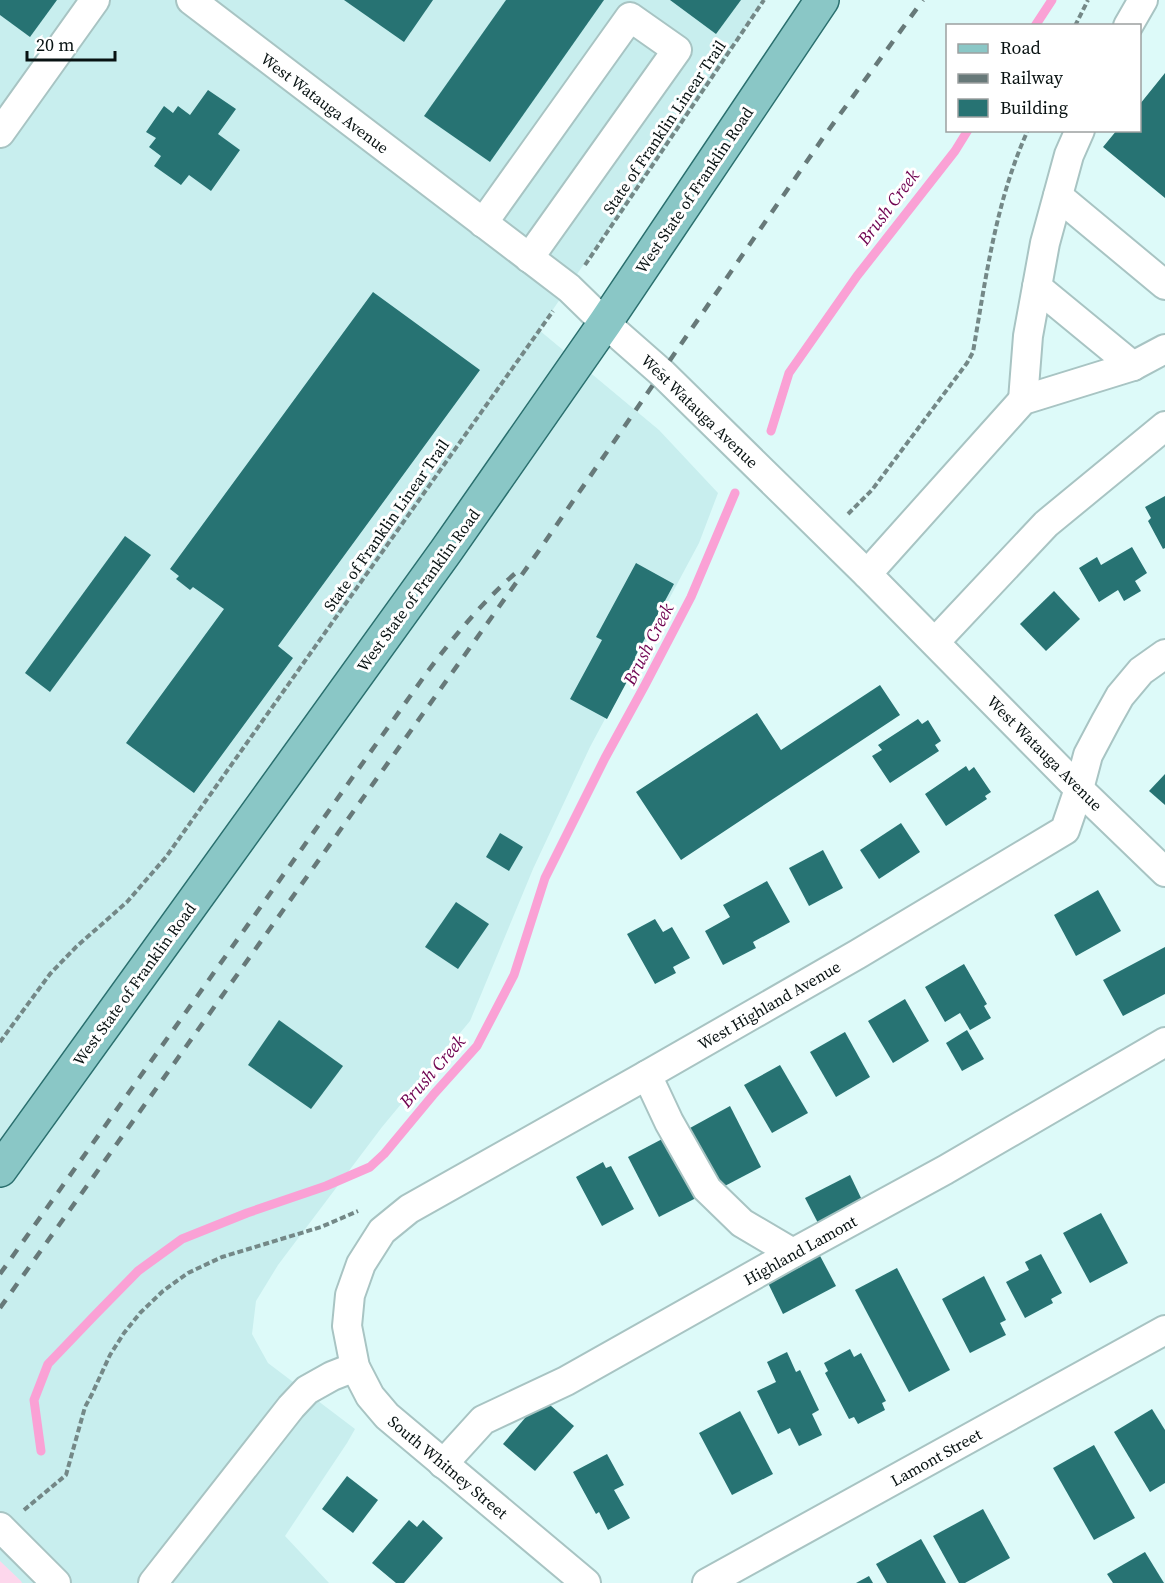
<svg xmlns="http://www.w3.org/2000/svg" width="1165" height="1583" font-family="'Source Serif 4',serif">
<rect width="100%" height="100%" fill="#ddfaf9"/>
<path fill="#c8eeee" d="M 0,0 L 764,0 L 539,330 L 659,430 L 718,493 L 699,543 L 590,747 L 533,869 L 470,1021 L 382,1127 L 278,1265 L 256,1301 L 252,1334 L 268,1363 L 355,1429 L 347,1443 L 285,1536 L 329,1583 L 0,1583 Z"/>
<path fill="#fdd7ec" d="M 0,1561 L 21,1581 L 22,1583 L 0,1583 Z"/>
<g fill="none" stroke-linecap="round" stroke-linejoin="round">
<g stroke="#faa1d5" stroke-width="9">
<path d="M 1035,26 L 1052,0"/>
<path d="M 771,431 L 789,373 L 857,276 L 955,151 L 968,130"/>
<path d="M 41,1451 L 34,1400 L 48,1364 L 94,1316 L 138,1271 L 182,1239 L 247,1213 L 326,1186 L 370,1167 L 384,1154 L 433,1095 L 477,1046 L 514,975 L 545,878 L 605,758 L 645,685 L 691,597 L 735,493"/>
</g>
</g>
<g fill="#277373">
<path d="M 0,0 L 57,0 L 30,37 L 0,15 Z"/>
<path d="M 344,0 L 433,0 L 404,42 Z"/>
<path d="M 506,0 L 604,0 L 490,162 L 424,116 Z"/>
<path d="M 670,0 L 741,0 L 716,34 Z"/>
<path d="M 1165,73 L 1165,198 L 1103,147 L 1117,130 L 1140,130 L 1140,104 Z"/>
<path d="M 208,90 L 236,109 L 218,134 L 240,150 L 211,191 L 189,175 L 181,185 L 154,166 L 161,156 L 149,147 L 156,138 L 146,132 L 164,106 L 173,113 L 178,106 L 190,115 Z"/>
<path d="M 373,292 L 480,370 L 278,646 L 293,658 L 194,793 L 126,743 L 224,609 L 193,587 L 190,590 L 176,579 L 179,576 L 170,569 Z"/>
<path d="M 1165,496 L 1165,548 L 1163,549 L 1148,521 L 1151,518 L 1145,507 Z"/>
<path d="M 125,536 L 151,555 L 50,692 L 25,673 Z"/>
<path d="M 1132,547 L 1147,573 L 1135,581 L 1141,591 L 1124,601 L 1118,590 L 1099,602 L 1079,568 L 1097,557 L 1101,565 Z"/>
<path d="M 636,563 L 674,584 L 635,657 L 639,659 L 607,719 L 570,699 L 602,640 L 596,637 Z"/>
<path d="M 1054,591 L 1080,619 L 1046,651 L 1020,624 Z"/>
<path d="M 880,685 L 900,715 L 681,860 L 636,792 L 757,713 L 781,750 Z"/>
<path d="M 918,719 L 922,724 L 928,720 L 941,741 L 935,745 L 939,751 L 890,783 L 872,756 L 882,750 L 878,745 Z"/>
<path d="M 966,766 L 969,771 L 974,767 L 991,792 L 985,796 L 987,799 L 946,826 L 925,794 Z"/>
<path d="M 1165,774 L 1165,805 L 1149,791 Z"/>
<path d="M 901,823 L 920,852 L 879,879 L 860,850 Z"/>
<path d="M 500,833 L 523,847 L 509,871 L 486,857 Z"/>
<path d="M 823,850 L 843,888 L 809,906 L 789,868 Z"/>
<path d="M 767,881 L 790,922 L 753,942 L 756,948 L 723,965 L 705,931 L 730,917 L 723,905 Z"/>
<path d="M 1098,890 L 1121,931 L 1076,956 L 1054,915 Z"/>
<path d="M 456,902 L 489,924 L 458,969 L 425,947 Z"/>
<path d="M 655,919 L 663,932 L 672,927 L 690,958 L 673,967 L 676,973 L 655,984 L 627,934 Z"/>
<path d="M 1165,947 L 1165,994 L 1123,1016 L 1103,980 Z"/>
<path d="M 964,964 L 987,1004 L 984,1006 L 991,1018 L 970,1030 L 960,1013 L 945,1022 L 925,987 Z"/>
<path d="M 905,999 L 929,1041 L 893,1063 L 868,1021 Z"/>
<path d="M 279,1020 L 343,1066 L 311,1109 L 248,1065 Z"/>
<path d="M 967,1030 L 984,1059 L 962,1071 L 946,1043 Z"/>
<path d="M 845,1032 L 870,1077 L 836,1097 L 810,1052 Z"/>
<path d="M 780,1065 L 808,1113 L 772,1133 L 744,1085 Z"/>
<path d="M 730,1106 L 761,1167 L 721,1188 L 690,1128 Z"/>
<path d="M 666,1137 L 698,1197 L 659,1217 L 628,1157 Z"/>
<path d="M 603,1162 L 606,1168 L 611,1166 L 634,1209 L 602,1226 L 576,1177 Z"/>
<path d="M 850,1175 L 863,1202 L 819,1225 L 805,1198 Z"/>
<path d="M 1101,1213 L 1128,1263 L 1090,1283 L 1063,1233 Z"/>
<path d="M 819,1254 L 836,1286 L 783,1314 L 767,1281 Z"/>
<path d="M 1041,1254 L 1062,1293 L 1051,1299 L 1053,1303 L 1025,1318 L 1006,1282 L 1029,1270 L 1025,1262 Z"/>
<path d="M 897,1268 L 950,1370 L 909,1392 L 855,1290 Z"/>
<path d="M 984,1276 L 1006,1320 L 1000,1323 L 1006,1335 L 970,1353 L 942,1299 Z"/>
<path d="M 850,1349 L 854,1357 L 861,1353 L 886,1401 L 882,1403 L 885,1410 L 858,1424 L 854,1417 L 849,1419 L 825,1373 L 828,1371 L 824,1363 Z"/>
<path d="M 787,1352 L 796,1372 L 800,1370 L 819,1410 L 812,1414 L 822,1435 L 799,1446 L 790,1428 L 778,1434 L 757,1391 L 776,1382 L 767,1362 Z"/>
<path d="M 542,1398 L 574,1426 L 535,1471 L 503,1444 Z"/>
<path d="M 1152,1409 L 1165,1430 L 1165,1483 L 1150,1492 L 1114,1432 Z"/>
<path d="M 740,1411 L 773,1474 L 732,1495 L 699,1433 Z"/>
<path d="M 1094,1445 L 1135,1518 L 1094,1540 L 1053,1468 Z"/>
<path d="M 607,1454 L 624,1485 L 614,1490 L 630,1518 L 608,1530 L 599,1512 L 596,1514 L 573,1472 Z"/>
<path d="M 347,1476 L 378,1500 L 353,1533 L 322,1509 Z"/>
<path d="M 983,1509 L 1010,1558 L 965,1583 L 959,1583 L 933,1536 Z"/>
<path d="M 409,1520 L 417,1527 L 423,1520 L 443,1538 L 404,1583 L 396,1583 L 372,1563 Z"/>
<path d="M 921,1539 L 946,1583 L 887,1583 L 876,1564 Z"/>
<path d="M 1145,1552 L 1164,1583 L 1113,1583 L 1107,1574 Z"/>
<path d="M 869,1576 L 873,1583 L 856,1583 Z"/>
</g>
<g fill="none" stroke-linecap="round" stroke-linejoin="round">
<g stroke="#a8c4c3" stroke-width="32">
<g id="minor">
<path d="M 191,0 L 569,288 L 605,323 L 662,373 L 867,574 L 1079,789 L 1165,872"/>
<path d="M 1128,26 L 1143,0"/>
<path d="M 0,133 L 95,0"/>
<path d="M 1058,196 L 1165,285"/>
<path d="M 483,223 L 630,17 L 677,50 L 529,258"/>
<path d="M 1037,287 L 1133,366"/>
<path d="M 1023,400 L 1028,336 L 1045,243 L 1069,155 L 1080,130"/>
<path d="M 867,574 L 1023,400 L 1133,366 L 1165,349"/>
<path d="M 935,642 L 1046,524 L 1165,426"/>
<path d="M 647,1075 L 669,1122 L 707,1189 L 742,1223 L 793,1253"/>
<path d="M 443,1464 L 483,1420 L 566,1381 L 793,1253 L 945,1170 L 1165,1042"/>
<path d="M 0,1527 L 56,1583"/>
<path d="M 153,1583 L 291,1407 L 307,1390 L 332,1376 L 355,1367"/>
<path d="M 586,1583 L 387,1416 L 370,1396 L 355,1367 L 347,1326 L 350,1295 L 361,1264 L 382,1231 L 409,1209 L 647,1075 L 858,954 L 1065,830 L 1079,789 L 1088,755 L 1106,721 L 1120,696 L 1141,671 L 1165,654"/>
<path d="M 707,1583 L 1165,1330"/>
</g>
</g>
<g stroke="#2a6f6e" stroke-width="36">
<path id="major" d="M 0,1170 L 446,551 L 605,323 L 822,0"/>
</g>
<g stroke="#748887" stroke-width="4" stroke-dasharray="6 3" stroke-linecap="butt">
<path d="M 1075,26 L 1088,0"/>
<path d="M 585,265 L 764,0"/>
<path d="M 848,514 L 872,490 L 967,363 L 973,352 C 986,277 996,200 1028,130"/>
<path d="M 0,1042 L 50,974 L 76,947 L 127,902 L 166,857 L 553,311"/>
<path d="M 24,1510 L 66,1475 L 85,1407 L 92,1394 L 110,1355 L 124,1333 L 140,1313 L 163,1291 L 188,1273 L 222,1257 L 321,1227 L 358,1211"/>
</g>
<use href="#minor" stroke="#fff" stroke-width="28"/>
<use href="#major" stroke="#8ac7c6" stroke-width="33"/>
<g stroke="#677979" stroke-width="4.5" stroke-dasharray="10 10" stroke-linecap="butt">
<path d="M 0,1274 L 428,671 C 455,635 484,600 519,570"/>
<path d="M 0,1308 L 538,552 L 825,135 L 923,0"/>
</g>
</g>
<g text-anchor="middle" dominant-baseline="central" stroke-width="6" stroke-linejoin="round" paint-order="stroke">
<g font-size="16" fill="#081212" stroke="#fff">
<text transform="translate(325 103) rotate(37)">West Watauga Avenue</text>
<text transform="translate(664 127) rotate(-56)">State of Franklin Linear Trail</text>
<text transform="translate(694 190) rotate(-56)">West State of Franklin Road</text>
<text transform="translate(700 411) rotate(44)">West Watauga Avenue</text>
<text transform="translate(386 525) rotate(-55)">State of Franklin Linear Trail</text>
<text transform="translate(418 590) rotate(-54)">West State of Franklin Road</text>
<text transform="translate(1045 753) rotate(45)">West Watauga Avenue</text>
<text transform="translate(134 984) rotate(-54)">West State of Franklin Road</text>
<text transform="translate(769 1005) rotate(-30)">West Highland Avenue</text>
<text transform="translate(800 1250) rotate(-29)">Highland Lamont</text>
<text transform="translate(936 1457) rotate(-29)">Lamont Street</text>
<text transform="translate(448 1467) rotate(40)">South Whitney Street</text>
</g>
<g font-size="18" font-style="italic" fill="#6f0351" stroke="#fff">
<text transform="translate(888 207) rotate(-53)">Brush Creek</text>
<text transform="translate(648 644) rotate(-63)">Brush Creek</text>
<text transform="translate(432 1071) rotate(-49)">Brush Creek</text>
</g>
</g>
<rect x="946" y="24" width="195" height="108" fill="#ffffff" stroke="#9ca0a0" stroke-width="1.5"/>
<rect x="958" y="44" width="30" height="9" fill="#8ac7c6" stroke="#9ca0a0" stroke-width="1.5"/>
<text x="1000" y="54" font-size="18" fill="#081212">Road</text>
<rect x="958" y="74" width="30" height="9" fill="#677979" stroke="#9ca0a0" stroke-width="1.5"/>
<text x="1000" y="84" font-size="18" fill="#081212">Railway</text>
<rect x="958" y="99" width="30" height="18" fill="#277373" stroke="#9ca0a0" stroke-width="1.5"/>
<text x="1000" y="114" font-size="18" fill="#081212">Building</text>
<path d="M27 51v9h88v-9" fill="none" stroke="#081212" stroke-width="3"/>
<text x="36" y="51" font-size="18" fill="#081212" stroke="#ffffff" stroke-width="4.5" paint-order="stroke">20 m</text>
</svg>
